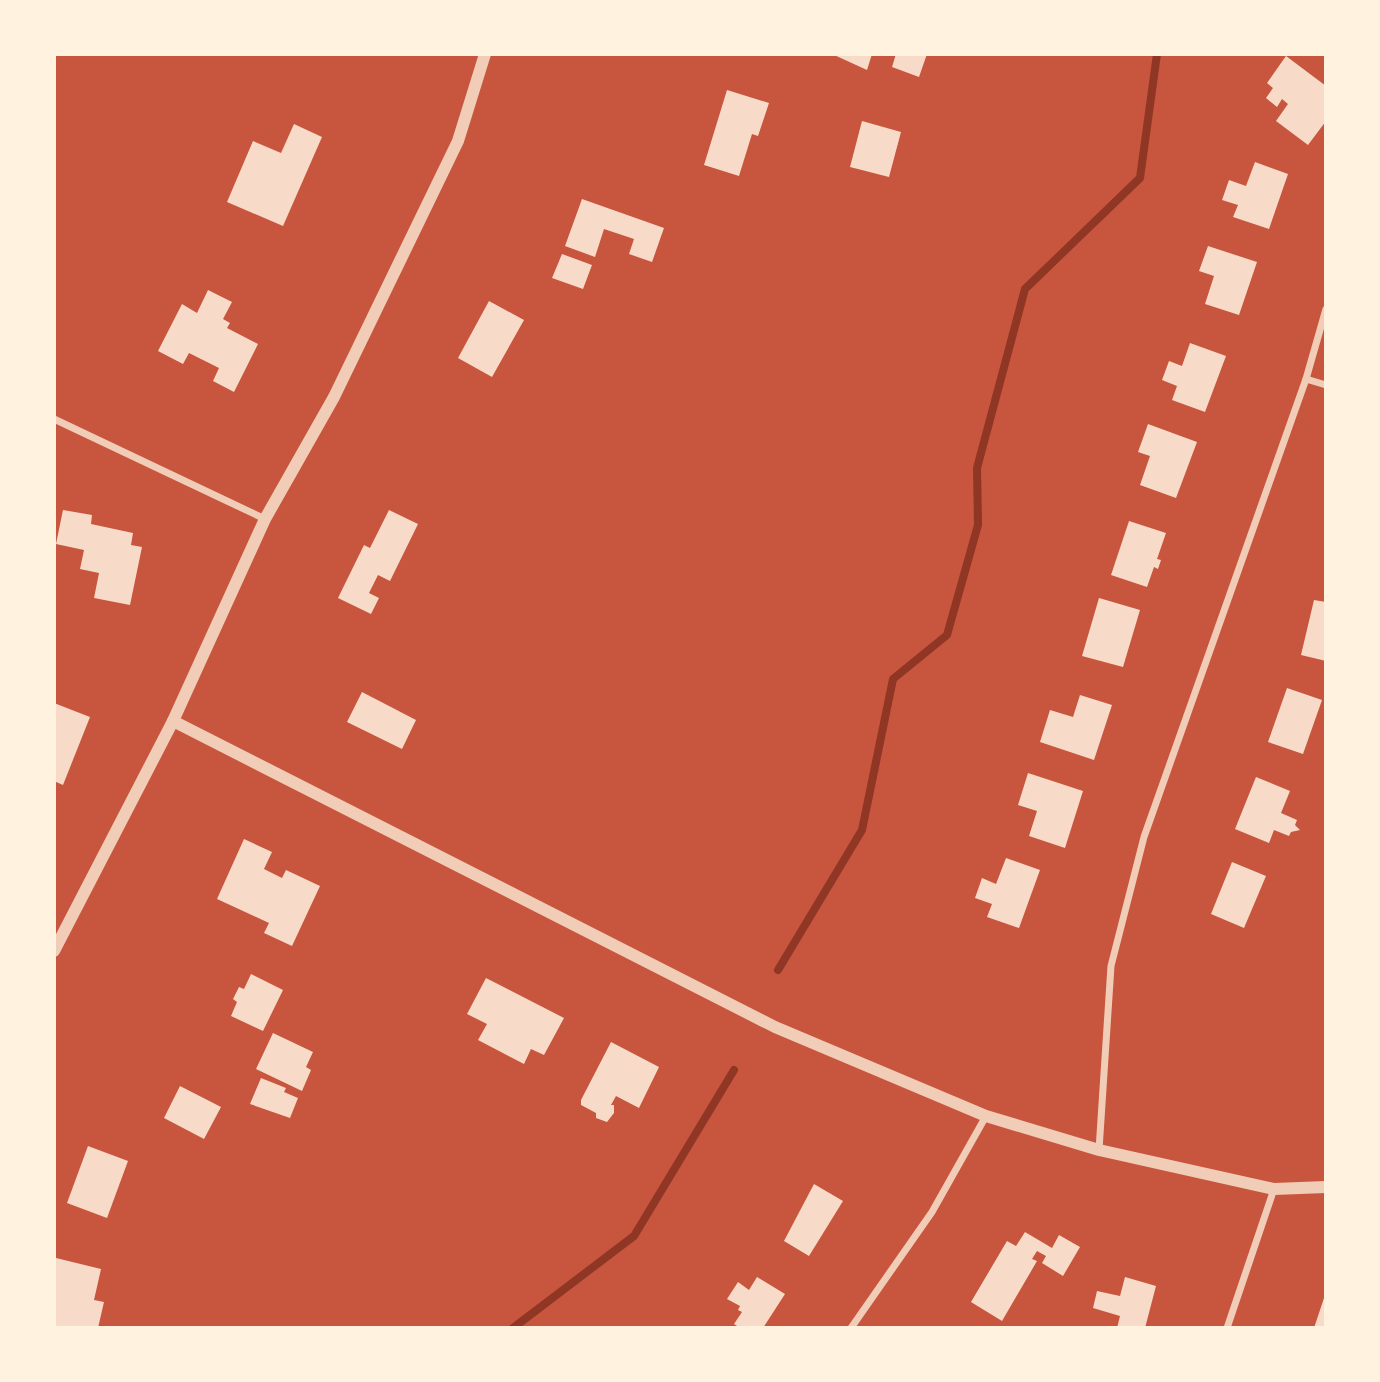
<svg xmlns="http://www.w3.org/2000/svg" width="1380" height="1382" font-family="'Source Serif 4',serif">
<rect width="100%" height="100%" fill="#c8553d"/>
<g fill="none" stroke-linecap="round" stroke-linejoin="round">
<g stroke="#8f3625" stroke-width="8">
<path d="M 778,970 L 862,830 L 893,679 L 947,635 L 978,525 L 977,468 L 1025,289 L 1140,178 L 1157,54"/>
<path d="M 513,1328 L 634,1236 L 734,1070"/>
</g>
</g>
<g fill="#f7dbc8">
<path d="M 832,54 L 872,54 L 867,70 Z"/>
<path d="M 896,54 L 927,54 L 919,77 L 892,67 Z"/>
<path d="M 1286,56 L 1326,86 L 1326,121 L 1308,145 L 1276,121 L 1288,104 L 1282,99 L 1277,107 L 1266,98 L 1273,88 L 1267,83 Z"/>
<path d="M 727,90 L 769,103 L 758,136 L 752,134 L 739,176 L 704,165 Z"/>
<path d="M 862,121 L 901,132 L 889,177 L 850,167 Z"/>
<path d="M 294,124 L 322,137 L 283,226 L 227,202 L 253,141 L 281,153 Z"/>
<path d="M 1255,162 L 1288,174 L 1269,229 L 1233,217 L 1238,205 L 1222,200 L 1229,180 L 1246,186 Z"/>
<path d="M 582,199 L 664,228 L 652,262 L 629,254 L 634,239 L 604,229 L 595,257 L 565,246 Z"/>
<path d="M 1208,246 L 1257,262 L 1239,315 L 1205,304 L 1214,276 L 1199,271 Z"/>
<path d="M 562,254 L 592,265 L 583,289 L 552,278 Z"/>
<path d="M 208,290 L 232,302 L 223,319 L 230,323 L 227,328 L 258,344 L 234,392 L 213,381 L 219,368 L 189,353 L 183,364 L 158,351 L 182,304 L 197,313 Z"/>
<path d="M 489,301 L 524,320 L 492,377 L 458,358 Z"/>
<path d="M 1190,343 L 1226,356 L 1205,412 L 1172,400 L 1177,386 L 1162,380 L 1169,361 L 1182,366 Z"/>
<path d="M 1148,424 L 1197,442 L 1176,498 L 1140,485 L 1150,456 L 1138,452 Z"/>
<path d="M 63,510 L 92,515 L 91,524 L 133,533 L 131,545 L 142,547 L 130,605 L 94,598 L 99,573 L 80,569 L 84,550 L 56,544 Z"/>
<path d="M 389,510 L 418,524 L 390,581 L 378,575 L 369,593 L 379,598 L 371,614 L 338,598 L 364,545 L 370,548 Z"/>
<path d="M 1129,521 L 1166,533 L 1157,559 L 1161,560 L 1158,569 L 1154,567 L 1147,587 L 1111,575 Z"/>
<path d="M 1099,598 L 1140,610 L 1123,667 L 1082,656 Z"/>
<path d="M 1314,600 L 1326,602 L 1326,661 L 1301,655 Z"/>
<path d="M 1287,688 L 1322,700 L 1303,754 L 1268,742 Z"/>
<path d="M 362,692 L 416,720 L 402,749 L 347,722 Z"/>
<path d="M 1080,695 L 1112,705 L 1094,760 L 1040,742 L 1050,710 L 1073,717 Z"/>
<path d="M 54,703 L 90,717 L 63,785 L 54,781 Z"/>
<path d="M 1028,773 L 1083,791 L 1065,848 L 1029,836 L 1037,811 L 1018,805 Z"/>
<path d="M 1256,777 L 1290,791 L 1281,813 L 1297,820 L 1295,825 L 1300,830 L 1291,832 L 1289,836 L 1274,830 L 1269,843 L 1235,829 Z"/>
<path d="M 244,839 L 272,852 L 264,869 L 282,878 L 286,870 L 320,886 L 292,946 L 264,933 L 269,923 L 217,899 Z"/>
<path d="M 1006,858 L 1040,870 L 1019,928 L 987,917 L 992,904 L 975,898 L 982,878 L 996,884 Z"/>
<path d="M 1232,862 L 1266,876 L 1244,928 L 1211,914 Z"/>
<path d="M 251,974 L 283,990 L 263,1031 L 231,1016 L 237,1002 L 233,999 L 239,987 L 244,989 Z"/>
<path d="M 486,978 L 564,1018 L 544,1055 L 531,1049 L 524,1064 L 478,1040 L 487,1024 L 467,1014 Z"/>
<path d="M 273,1033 L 313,1052 L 306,1067 L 311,1070 L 302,1091 L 256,1069 Z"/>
<path d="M 611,1042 L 659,1067 L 639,1108 L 616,1096 L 611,1105 L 614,1105 L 614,1113 L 607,1122 L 596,1118 L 596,1113 L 581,1105 L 581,1100 Z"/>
<path d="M 261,1078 L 286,1088 L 284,1092 L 298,1098 L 290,1118 L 250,1104 Z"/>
<path d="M 180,1086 L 221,1107 L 204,1139 L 164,1118 Z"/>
<path d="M 88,1146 L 128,1161 L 107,1218 L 67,1203 Z"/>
<path d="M 814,1184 L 843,1201 L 809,1256 L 784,1241 Z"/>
<path d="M 1025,1232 L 1052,1248 L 1059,1235 L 1080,1247 L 1063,1276 L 1042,1263 L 1046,1256 L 1037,1251 L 1032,1259 L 1037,1261 L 1002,1321 L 971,1302 L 1007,1241 L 1016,1246 Z"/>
<path d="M 56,1258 L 101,1269 L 94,1300 L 104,1302 L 98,1328 L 54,1328 Z"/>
<path d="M 757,1277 L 785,1294 L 763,1328 L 740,1328 L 734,1324 L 742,1312 L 738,1310 L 740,1306 L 727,1299 L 738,1282 L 749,1290 Z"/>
<path d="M 1125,1277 L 1156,1286 L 1145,1328 L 1117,1328 L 1120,1316 L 1093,1308 L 1097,1291 L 1120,1296 Z"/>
<path d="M 1325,1295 L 1326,1328 L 1314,1328 Z"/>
</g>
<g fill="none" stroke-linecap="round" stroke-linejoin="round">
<g stroke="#f1ccb7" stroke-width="7">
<path d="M 1306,379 L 1326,385"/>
<path d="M 54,419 L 265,519"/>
<path d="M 1099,1150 L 1111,966 L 1144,837 L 1306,379 L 1326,309"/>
<path d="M 851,1328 L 932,1212 L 986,1116"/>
<path d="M 1227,1328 L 1274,1189"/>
</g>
<g stroke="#f1ccb7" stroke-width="12">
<path d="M 173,721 L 775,1027 L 986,1116 L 1099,1150 L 1274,1189 L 1326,1187"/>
<path d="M 54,951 L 173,721 L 265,519 L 334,397 L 458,141 L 485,54"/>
</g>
</g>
<rect width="1380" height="1382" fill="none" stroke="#fff3e0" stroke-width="112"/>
</svg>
